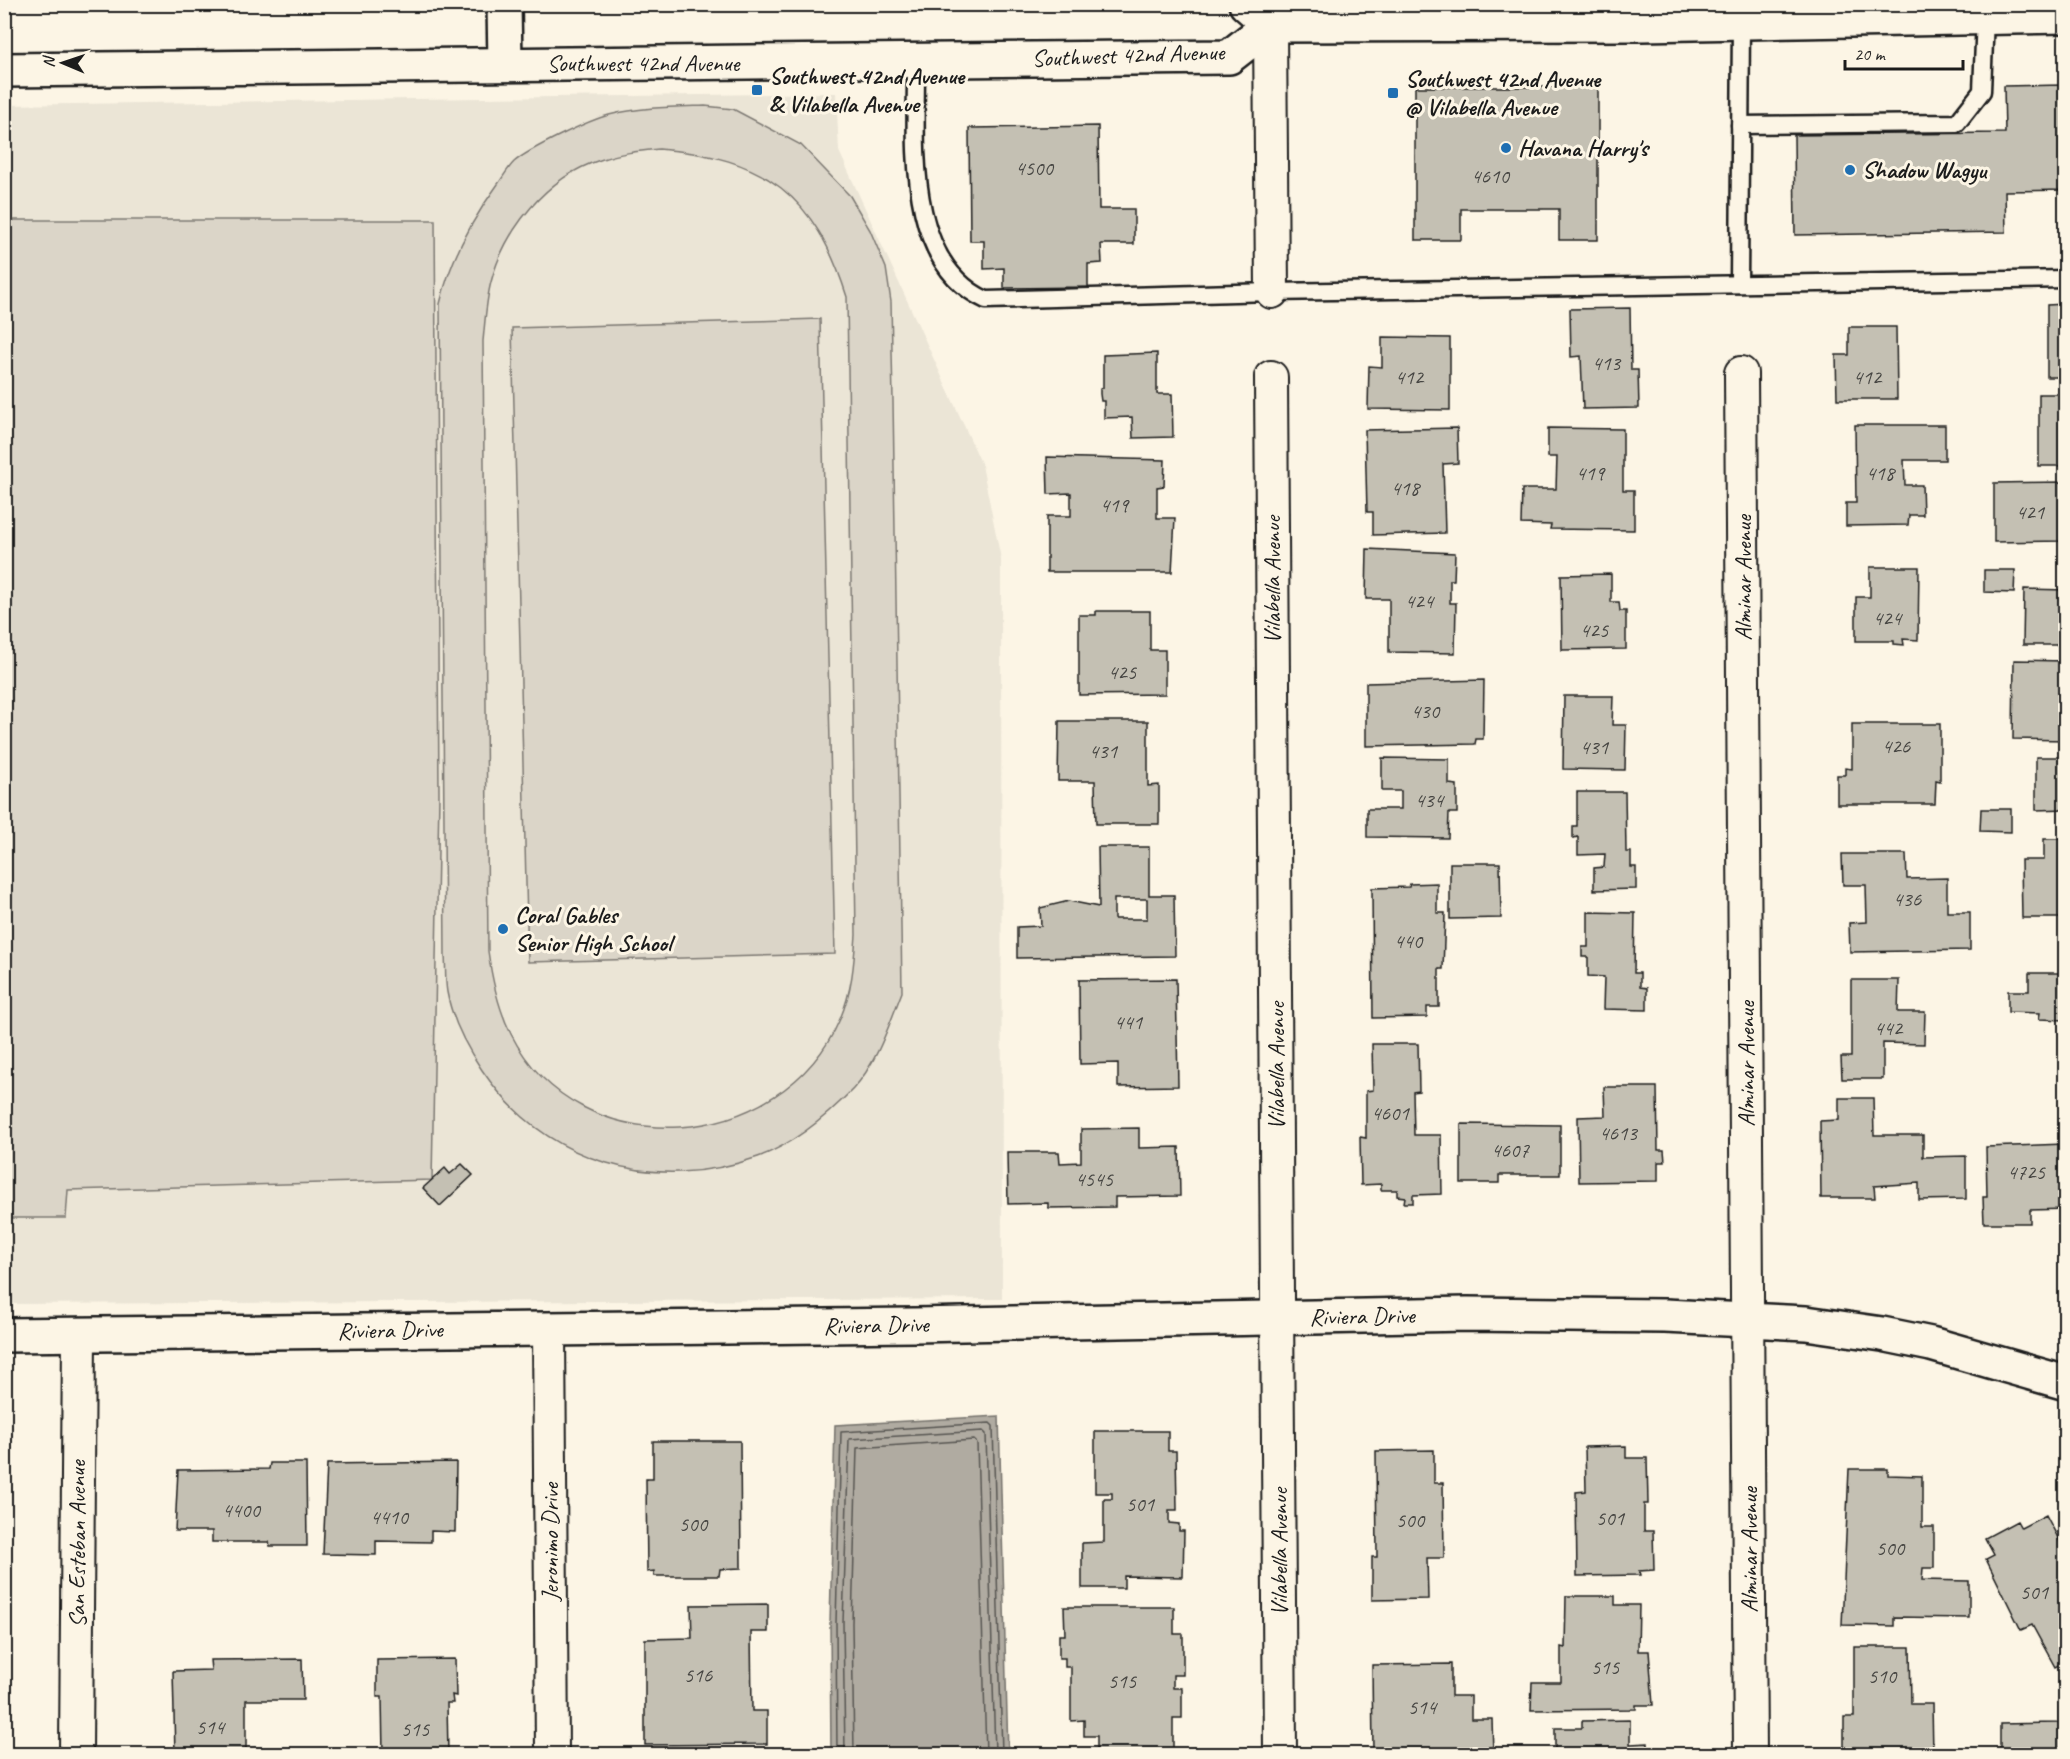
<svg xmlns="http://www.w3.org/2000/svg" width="2070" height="1759" font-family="Caveat,sans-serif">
<rect width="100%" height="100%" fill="#fcf5e5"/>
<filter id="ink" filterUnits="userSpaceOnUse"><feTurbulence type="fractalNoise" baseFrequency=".0167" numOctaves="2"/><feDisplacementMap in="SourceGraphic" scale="12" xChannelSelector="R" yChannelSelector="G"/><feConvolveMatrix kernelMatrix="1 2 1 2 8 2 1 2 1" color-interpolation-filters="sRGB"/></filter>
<g filter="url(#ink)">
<path fill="#ebe5d6" d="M 836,93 L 839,151 L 982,465 L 1001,559 L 1002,1299 L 5,1304 L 4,105 Z"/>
<g fill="#dbd5c8" stroke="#7c7872" stroke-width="1.5" fill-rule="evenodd">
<path d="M 705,106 L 733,109 L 801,145 L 850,196 L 870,230 L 886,268 L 891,302 L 893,401 L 902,992 C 889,1025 877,1063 853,1089 C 827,1116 794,1144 758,1157 C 653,1194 545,1163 482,1070 C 467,1048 452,1019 447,992 C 445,980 446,968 445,956 L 440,304 C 450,260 471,221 498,184 C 503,177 508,168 514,162 C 529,149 589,120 609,115 C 640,107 673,107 705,106 ZM 659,149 C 765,157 815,195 847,297 L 856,935 C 854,964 852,991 840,1019 C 782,1153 579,1168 511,1034 C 498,1008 492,980 488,951 L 483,341 C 485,322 486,301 491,282 C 505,229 547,177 600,160 C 619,153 639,151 659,149 Z"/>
<path d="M 5,220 L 435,220 L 439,795 L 432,1180 L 68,1190 L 66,1218 L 5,1218 Z"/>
<path d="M 820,319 L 835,954 L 528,962 L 512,328 Z"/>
</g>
<path fill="#b0aba1" stroke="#75726c" stroke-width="1.5" d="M 999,1416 L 1008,1754 L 831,1754 L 830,1623 L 835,1425 Z"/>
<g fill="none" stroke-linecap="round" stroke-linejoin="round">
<g stroke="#575551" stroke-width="1.5">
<path d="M 837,1754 L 836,1623 L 841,1432 L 990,1423 L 993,1426 L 1002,1754"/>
<path d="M 845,1754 L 843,1623 L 849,1439 L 983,1431 L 986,1434 L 995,1754"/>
<path d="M 854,1754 L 852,1623 L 857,1448 L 974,1440 L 977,1443 L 986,1754"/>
</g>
</g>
<g fill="#c4c0b3" stroke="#1c1c1c" stroke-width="1.5" fill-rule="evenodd">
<path d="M 2063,85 L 2064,190 L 2005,191 L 2006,232 L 1795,235 L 1794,135 L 2005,133 L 2004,86 Z"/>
<path d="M 1415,87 L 1598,87 L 1598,240 L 1559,240 L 1559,209 L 1461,209 L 1461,240 L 1415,240 Z"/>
<path d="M 1098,126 L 1099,209 L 1134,209 L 1134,244 L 1101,244 L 1102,263 L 1088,264 L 1088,287 L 1004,288 L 1004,268 L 984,269 L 984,241 L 970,241 L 969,128 Z"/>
<path d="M 2066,304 L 2066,377 L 2047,377 L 2047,305 Z"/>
<path d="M 1630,308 L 1631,370 L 1638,370 L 1639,408 L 1583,409 L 1581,356 L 1571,357 L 1570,309 Z"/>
<path d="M 1849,327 L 1896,327 L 1897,399 L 1837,399 L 1836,355 L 1849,355 Z"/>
<path d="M 1382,337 L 1450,338 L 1450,410 L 1368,409 L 1369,366 L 1382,367 Z"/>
<path d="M 1157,353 L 1157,394 L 1172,394 L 1173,437 L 1133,438 L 1132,417 L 1104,418 L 1104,401 L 1101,401 L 1100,394 L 1100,389 L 1103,388 L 1103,355 Z"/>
<rect x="2039" y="394" width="27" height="72"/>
<path d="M 1855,425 L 1945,425 L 1945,460 L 1904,460 L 1905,485 L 1922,485 L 1923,515 L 1909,515 L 1908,525 L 1846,526 L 1846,503 L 1856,503 Z"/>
<path d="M 1457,428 L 1458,463 L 1443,464 L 1445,533 L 1373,535 L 1373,512 L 1367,512 L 1365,430 Z"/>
<path d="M 1548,428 L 1623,429 L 1623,490 L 1634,490 L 1634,530 L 1550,529 L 1551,525 L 1521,524 L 1522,489 L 1556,489 L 1557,457 L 1548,457 Z"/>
<path d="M 1047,457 L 1165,460 L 1164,486 L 1157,487 L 1157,518 L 1175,518 L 1172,572 L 1047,572 L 1047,516 L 1071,516 L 1071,493 L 1048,494 Z"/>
<path d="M 2066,482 L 2066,541 L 1994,542 L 1994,483 Z"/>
<path d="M 1367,549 L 1455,553 L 1454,580 L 1450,580 L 1450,603 L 1456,603 L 1455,653 L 1389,652 L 1389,599 L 1366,599 Z"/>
<path d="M 1870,567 L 1919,567 L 1918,640 L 1903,639 L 1904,645 L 1894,644 L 1894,641 L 1856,641 L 1856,597 L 1870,597 Z"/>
<path d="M 1984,570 L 2015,570 L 2014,593 L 1984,592 Z"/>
<path d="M 1611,574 L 1611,602 L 1619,602 L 1620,611 L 1626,611 L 1626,649 L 1562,650 L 1561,575 Z"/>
<path d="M 2024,589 L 2066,590 L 2066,645 L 2023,645 Z"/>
<path d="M 1096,611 L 1150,611 L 1150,650 L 1165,650 L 1165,694 L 1079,695 L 1079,615 L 1096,615 Z"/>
<path d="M 2014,660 L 2066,661 L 2066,740 L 2013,739 Z"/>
<path d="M 1484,680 L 1483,739 L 1476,739 L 1475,744 L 1366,746 L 1366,683 Z"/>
<path d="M 1564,696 L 1613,696 L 1612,725 L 1626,725 L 1625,770 L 1563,769 Z"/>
<path d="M 1059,721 L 1148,721 L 1148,786 L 1159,785 L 1159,824 L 1096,824 L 1095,781 L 1058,781 Z"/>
<path d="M 1852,724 L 1940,724 L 1940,781 L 1936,780 L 1935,804 L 1837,804 L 1837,775 L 1845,775 L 1845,768 L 1852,769 Z"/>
<path d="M 2036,757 L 2066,757 L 2066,809 L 2036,810 Z"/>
<path d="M 1382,758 L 1449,759 L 1449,784 L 1457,785 L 1457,813 L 1449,813 L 1448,838 L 1367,837 L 1367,809 L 1401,809 L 1401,791 L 1382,791 Z"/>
<path d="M 1577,792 L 1625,792 L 1626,852 L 1631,852 L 1631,867 L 1636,867 L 1636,889 L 1594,890 L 1594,868 L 1604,867 L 1605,854 L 1578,855 L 1578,837 L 1573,838 L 1573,826 L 1577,826 Z"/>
<path d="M 1981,809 L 2011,809 L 2011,832 L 1980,831 Z"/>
<path d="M 2044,839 L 2066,839 L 2066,918 L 2022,918 L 2021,860 L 2044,860 Z"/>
<path d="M 1098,847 L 1149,847 L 1149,895 L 1174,895 L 1175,956 L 1017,958 L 1017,927 L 1041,926 L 1040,908 L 1069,901 L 1099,907 ZM 1114,899 L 1147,899 L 1147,919 L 1114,919 Z"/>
<path d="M 1842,854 L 1906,854 L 1907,879 L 1947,878 L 1947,912 L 1970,912 L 1970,950 L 1850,952 L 1849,923 L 1867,922 L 1866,885 L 1843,885 Z"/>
<path d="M 1450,863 L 1500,863 L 1501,918 L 1450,919 Z"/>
<path d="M 1437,883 L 1437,913 L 1445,913 L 1443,969 L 1439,969 L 1439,1007 L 1427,1007 L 1427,1017 L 1373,1018 L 1372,888 L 1409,887 L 1410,884 Z"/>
<path d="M 1588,912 L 1635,913 L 1634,973 L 1640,973 L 1640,987 L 1647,988 L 1647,1010 L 1603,1009 L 1604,977 L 1588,976 L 1588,957 L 1582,957 L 1582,947 L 1588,947 Z"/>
<path d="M 2065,932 L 2066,1020 L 2039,1019 L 2040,1013 L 2008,1012 L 2008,991 L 2029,991 L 2029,973 L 2065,973 Z"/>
<path d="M 1176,979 L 1178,1086 L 1118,1087 L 1118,1063 L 1080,1064 L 1079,980 Z"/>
<path d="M 1851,980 L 1899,980 L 1898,1012 L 1925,1012 L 1924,1044 L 1883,1043 L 1883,1079 L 1842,1079 L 1841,1057 L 1851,1057 Z"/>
<path d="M 1372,1044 L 1418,1044 L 1419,1091 L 1413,1092 L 1414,1135 L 1441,1135 L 1442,1194 L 1413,1195 L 1413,1203 L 1404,1203 L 1405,1197 L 1397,1196 L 1397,1190 L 1381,1190 L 1381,1184 L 1361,1185 L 1360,1137 L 1366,1138 L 1366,1091 L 1373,1090 Z"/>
<path d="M 1604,1087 L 1657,1087 L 1658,1150 L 1664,1150 L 1665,1162 L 1658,1162 L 1658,1181 L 1579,1182 L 1578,1117 L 1605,1116 Z"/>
<path d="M 2064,1094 L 2066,1094 L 2066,1209 L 2030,1210 L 2030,1223 L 1984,1223 L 1983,1197 L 1987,1197 L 1986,1147 L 2065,1144 Z"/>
<path d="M 1839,1098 L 1873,1098 L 1874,1135 L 1923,1135 L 1923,1157 L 1966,1156 L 1966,1199 L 1919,1200 L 1919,1183 L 1874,1186 L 1875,1198 L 1821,1198 L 1820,1121 L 1839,1120 Z"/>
<path d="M 1461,1124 L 1560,1125 L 1560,1175 L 1499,1175 L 1499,1183 L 1461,1183 Z"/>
<path d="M 1139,1128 L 1139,1148 L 1179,1147 L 1180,1196 L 1115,1197 L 1115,1207 L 1048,1208 L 1048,1203 L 1008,1204 L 1007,1152 L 1059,1152 L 1060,1163 L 1081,1162 L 1081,1129 Z"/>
<path d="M 462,1164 L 473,1175 L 440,1206 L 423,1188 L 445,1168 L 450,1174 Z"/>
<path d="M 1095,1431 L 1168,1431 L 1168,1451 L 1176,1451 L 1177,1510 L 1169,1510 L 1169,1523 L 1179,1524 L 1179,1531 L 1184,1531 L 1183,1577 L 1124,1576 L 1124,1588 L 1082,1588 L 1082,1543 L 1104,1542 L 1104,1499 L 1112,1499 L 1112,1493 L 1095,1493 Z"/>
<path d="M 653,1441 L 740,1441 L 741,1568 L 720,1569 L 719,1576 L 654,1576 L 654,1571 L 647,1572 L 646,1479 L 653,1479 Z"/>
<path d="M 1626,1446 L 1626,1458 L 1647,1458 L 1648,1504 L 1644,1504 L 1644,1531 L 1653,1531 L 1654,1570 L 1639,1571 L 1640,1575 L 1577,1576 L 1576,1492 L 1586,1491 L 1585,1447 Z"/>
<path d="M 1434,1450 L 1434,1483 L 1443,1483 L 1444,1558 L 1427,1558 L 1428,1599 L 1372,1600 L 1372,1557 L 1377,1557 L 1376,1451 Z"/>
<path d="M 456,1462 L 455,1532 L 431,1531 L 431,1542 L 376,1541 L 376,1555 L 323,1554 L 327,1464 Z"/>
<path d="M 270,1463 L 306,1463 L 307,1546 L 270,1546 L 269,1542 L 212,1542 L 212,1531 L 175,1531 L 178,1470 L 269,1469 Z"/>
<path d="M 1849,1469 L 1888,1469 L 1888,1475 L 1922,1476 L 1922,1527 L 1934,1527 L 1934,1568 L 1923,1568 L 1922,1580 L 1969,1581 L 1969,1618 L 1894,1617 L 1894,1626 L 1842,1625 Z"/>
<path d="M 2046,1515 L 2066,1553 L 2066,1661 L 2055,1667 L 2032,1625 L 2021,1630 L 1986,1559 L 1994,1555 L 1985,1538 L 2017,1521 L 2021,1528 Z"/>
<path d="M 1566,1596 L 1615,1596 L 1615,1605 L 1639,1605 L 1638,1651 L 1649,1651 L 1653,1705 L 1636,1705 L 1636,1709 L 1531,1710 L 1532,1682 L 1561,1682 L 1561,1647 L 1565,1648 Z"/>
<path d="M 768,1604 L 768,1632 L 751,1632 L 752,1711 L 767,1711 L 767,1744 L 645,1745 L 645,1639 L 692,1638 L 691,1605 Z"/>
<path d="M 1064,1607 L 1174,1607 L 1174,1634 L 1183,1634 L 1183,1675 L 1173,1675 L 1173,1688 L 1182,1688 L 1182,1718 L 1173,1718 L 1173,1754 L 1097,1754 L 1097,1736 L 1084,1736 L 1084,1720 L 1071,1721 L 1071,1667 L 1065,1667 L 1065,1658 L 1059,1658 L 1059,1635 L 1065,1635 Z"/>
<path d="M 1854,1647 L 1910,1647 L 1911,1704 L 1932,1704 L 1933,1754 L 1844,1754 L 1844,1717 L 1854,1717 Z"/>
<path d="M 302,1659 L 303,1700 L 246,1700 L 246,1754 L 175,1754 L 173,1671 L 211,1670 L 210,1660 Z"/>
<path d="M 455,1659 L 456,1696 L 452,1695 L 453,1703 L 447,1703 L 448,1754 L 383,1754 L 382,1697 L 377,1697 L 377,1660 Z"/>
<path d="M 1451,1664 L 1451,1696 L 1471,1696 L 1471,1719 L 1492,1719 L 1493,1754 L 1373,1754 L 1372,1665 Z"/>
<path d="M 2059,1699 L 2066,1699 L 2066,1754 L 2000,1754 L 2000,1724 L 2059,1723 Z"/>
<path d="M 1630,1720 L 1630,1744 L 1648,1743 L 1648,1754 L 1555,1754 L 1555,1728 L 1582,1728 L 1582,1721 Z"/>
</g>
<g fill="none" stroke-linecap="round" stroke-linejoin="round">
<g stroke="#1c1c1c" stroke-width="21">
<g id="lane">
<path d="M 916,60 C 917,136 902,261 986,300 L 1272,292 L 2066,279"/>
<path d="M 1740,125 L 1957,123 L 1982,91 L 1985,17"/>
<path d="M 1739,284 L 1741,23"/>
</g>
</g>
<g stroke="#1c1c1c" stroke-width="36">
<g id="street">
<path d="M 1270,25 L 1272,292"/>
<path d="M 1741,373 L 1750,1754"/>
<path d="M 1271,377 L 1280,1754"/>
<path d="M 549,1329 L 552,1754"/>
<path d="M 76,1754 L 79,1334"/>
</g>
</g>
<g stroke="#1c1c1c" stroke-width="38">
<path id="secondary" d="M 4,1335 L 915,1325 L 1467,1314 L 1665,1316 L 1806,1323 L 1882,1334 L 1931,1344 L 2066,1383"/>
</g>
<g stroke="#1c1c1c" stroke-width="38">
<g id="primary">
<path d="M 504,4 L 505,64"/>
<path d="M 1246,4 L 1270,25"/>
<path d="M 4,70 L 1229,57 L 1270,25 L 1642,24 L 2066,16"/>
</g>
</g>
<use href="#lane" stroke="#fcf5e5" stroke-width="16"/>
<use href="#street" stroke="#fcf5e5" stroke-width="32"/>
<use href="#secondary" stroke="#fcf5e5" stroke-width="33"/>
<use href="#primary" stroke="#fcf5e5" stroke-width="33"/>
</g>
</g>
<g fill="#1f6fb2" stroke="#fcf5e5" stroke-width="2">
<rect x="751" y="84" width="12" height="12" rx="3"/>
<rect x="1387" y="87" width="12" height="12" rx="3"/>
<circle cx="1506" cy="148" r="6"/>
<circle cx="1850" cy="170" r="6"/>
<circle cx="503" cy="929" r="6"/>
</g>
<g text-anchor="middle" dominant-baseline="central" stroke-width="6" stroke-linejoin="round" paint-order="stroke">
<g font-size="21" fill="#464542">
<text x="1034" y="168">4500</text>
<text x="1490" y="176">4610</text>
<text x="1606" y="363">413</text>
<text x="1409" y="377">412</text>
<text x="1867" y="377">412</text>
<text x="1590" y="473">419</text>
<text x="1880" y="473">418</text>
<text x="1405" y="488">418</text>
<text x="1114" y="505">419</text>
<text x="2030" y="512">421</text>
<text x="1419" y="601">424</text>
<text x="1887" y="618">424</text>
<text x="1594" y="630">425</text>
<text x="1122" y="672">425</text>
<text x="1425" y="711">430</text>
<text x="1896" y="746">426</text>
<text x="1594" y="747">431</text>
<text x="1103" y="751">431</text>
<text x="1429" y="800">434</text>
<text x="1907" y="899">436</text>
<text x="1408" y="941">440</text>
<text x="1128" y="1022">441</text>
<text x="1888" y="1028">442</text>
<text x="1390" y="1113">4601</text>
<text x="1618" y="1133">4613</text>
<text x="1510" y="1150">4607</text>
<text x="2026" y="1172">4725</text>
<text x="1094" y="1179">4545</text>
<text x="1140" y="1504">501</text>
<text x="241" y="1510">4400</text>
<text x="389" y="1517">4410</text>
<text x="1610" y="1518">501</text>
<text x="1410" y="1520">500</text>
<text x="693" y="1524">500</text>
<text x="1890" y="1548">500</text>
<text x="2034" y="1592">501</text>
<text x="1605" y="1667">515</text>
<text x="698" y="1675">516</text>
<text x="1882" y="1676">510</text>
<text x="1122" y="1681">515</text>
<text x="1422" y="1707">514</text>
<text x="210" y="1727">514</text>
<text x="415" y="1729">515</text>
</g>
<g font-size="24" fill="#1c1c1c" stroke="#fcf5e5">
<text transform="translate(1128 55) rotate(-2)">Southwest 42nd Avenue</text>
<text x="643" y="63">Southwest 42nd Avenue</text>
<text transform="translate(1743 578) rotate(-90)">Alminar Avenue</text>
<text transform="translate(1272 580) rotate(-90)">Vilabella Avenue</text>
<text transform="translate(1746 1064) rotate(-90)">Alminar Avenue</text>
<text transform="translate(1276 1066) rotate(-90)">Vilabella Avenue</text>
<text transform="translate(1362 1316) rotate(-1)">Riviera Drive</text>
<text transform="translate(876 1325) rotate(-1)">Riviera Drive</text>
<text transform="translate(390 1330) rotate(-1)">Riviera Drive</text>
<text transform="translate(550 1542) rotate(-90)">Jeronimo Drive</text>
<text transform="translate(77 1544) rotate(-90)">San Esteban Avenue</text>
<text transform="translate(1749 1550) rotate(-90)">Alminar Avenue</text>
<text transform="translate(1279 1552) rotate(-90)">Vilabella Avenue</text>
</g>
<g font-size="24" font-weight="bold" fill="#1c1c1c" stroke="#fcf5e5" text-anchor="start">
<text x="769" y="76">Southwest 42nd Avenue<tspan x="769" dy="28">&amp; Vilabella Avenue</tspan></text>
<text x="1405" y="79">Southwest 42nd Avenue<tspan x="1405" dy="28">@ Vilabella Avenue</tspan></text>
<text x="1518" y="148">Havana Harry's</text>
<text x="1862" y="170">Shadow Wagyu</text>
<text x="515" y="915">Coral Gables<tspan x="515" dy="28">Senior High School</tspan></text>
</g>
</g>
<rect width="2070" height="1759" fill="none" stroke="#fcf5e5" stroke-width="24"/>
<rect x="12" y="12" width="2046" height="1735" fill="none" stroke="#1c1c1c" stroke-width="2" filter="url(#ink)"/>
<g transform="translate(63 63) rotate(272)" stroke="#fcf5e5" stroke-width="4.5" paint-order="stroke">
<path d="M0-4.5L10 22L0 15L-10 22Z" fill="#1c1c1c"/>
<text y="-9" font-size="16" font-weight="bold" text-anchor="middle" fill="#1c1c1c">N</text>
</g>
<path d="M1845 60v9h118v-9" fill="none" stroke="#1c1c1c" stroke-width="3"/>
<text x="1854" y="60" font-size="18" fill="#1c1c1c" stroke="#fcf5e5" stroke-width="4.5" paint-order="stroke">20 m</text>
</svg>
